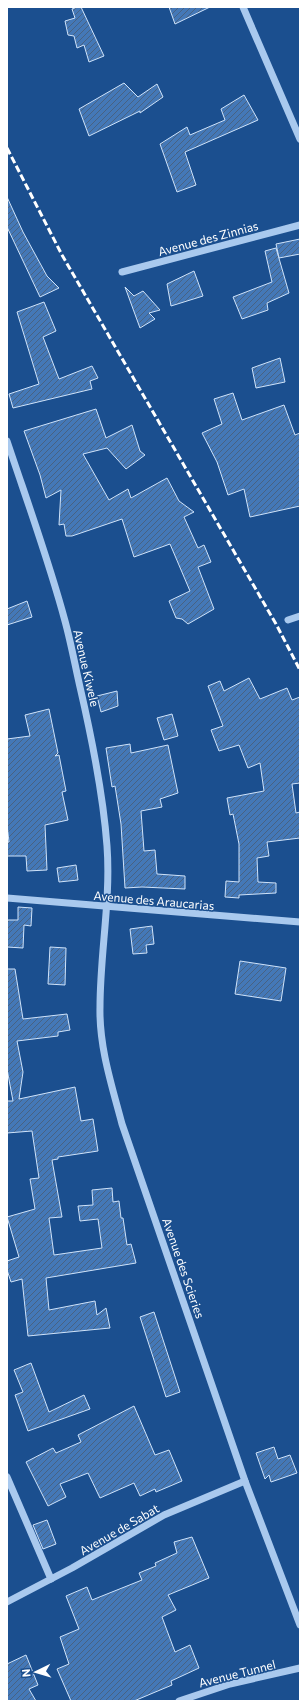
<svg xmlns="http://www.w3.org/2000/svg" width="307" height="1708" font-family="Commissioner,sans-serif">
<defs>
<pattern id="building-hatch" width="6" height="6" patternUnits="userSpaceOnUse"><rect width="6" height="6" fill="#4478b7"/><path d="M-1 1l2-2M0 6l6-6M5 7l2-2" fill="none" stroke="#486282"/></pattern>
</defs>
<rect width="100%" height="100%" fill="#1b4f8f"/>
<g fill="url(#building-hatch)" stroke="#cfe3fa">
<path d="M 77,7 L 81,7 L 104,56 L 89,62 L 84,45 L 77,48 L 74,36 L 68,35 L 65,21 L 75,18 L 72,9 Z"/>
<path d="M 169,7 L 210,7 L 175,24 Z"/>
<path d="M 124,83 L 138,97 L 157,84 L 163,97 L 140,113 L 140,111 L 89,136 L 79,109 Z"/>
<path d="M 244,95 L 258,120 L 185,152 L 196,185 L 177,192 L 160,144 L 187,127 L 190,135 L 225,120 L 221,109 Z"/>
<path d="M 7,197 L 23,232 L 47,276 L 59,288 L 40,297 L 7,227 Z"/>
<path d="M 300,239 L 300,254 L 279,258 L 276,244 Z"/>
<path d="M 276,248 L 289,293 L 267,303 L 268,310 L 242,319 L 233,297 L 272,282 L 265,251 Z"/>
<path d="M 194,271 L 203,296 L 171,306 L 167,284 Z"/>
<path d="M 125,287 L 134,296 L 143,291 L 160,310 L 149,313 L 155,319 L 140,328 Z"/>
<path d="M 44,302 L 56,331 L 43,337 L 59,379 L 92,366 L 98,378 L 90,381 L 92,389 L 13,408 L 9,394 L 39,384 L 17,312 Z"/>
<path d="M 280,358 L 285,382 L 256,388 L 252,368 Z"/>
<path d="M 233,393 L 242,420 L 284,405 L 295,435 L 300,433 L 300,506 L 250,517 L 244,489 L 228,495 L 217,462 L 202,433 L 222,424 L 214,399 Z"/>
<path d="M 96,409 L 106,438 L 132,425 L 140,451 L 145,455 L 126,469 L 107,448 L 83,454 L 109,500 L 128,489 L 131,498 L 167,478 L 179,501 L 194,512 L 184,517 L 198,548 L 204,545 L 211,562 L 198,567 L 214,609 L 188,624 L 182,619 L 176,618 L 169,601 L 190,591 L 170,544 L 134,557 L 122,519 L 72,536 L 66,536 L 64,524 L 59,525 L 61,490 L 46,498 L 40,475 L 24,431 Z"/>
<path d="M 27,601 L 32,617 L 7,625 L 7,609 Z"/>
<path d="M 249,678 L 260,699 L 287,688 L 292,700 L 300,697 L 300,783 L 292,784 L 296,813 L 300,812 L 300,838 L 267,842 L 269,856 L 257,858 L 258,882 L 276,883 L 276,893 L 239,895 L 239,898 L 225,897 L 226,881 L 239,882 L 239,844 L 233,814 L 230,815 L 227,798 L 264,791 L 260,763 L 248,768 L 239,745 L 219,751 L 211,730 L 223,726 L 208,686 L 220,681 L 224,691 Z"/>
<path d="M 117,691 L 118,706 L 101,712 L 97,696 Z"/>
<path d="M 49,709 L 58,753 L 55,756 L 59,755 L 66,791 L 62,792 L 68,820 L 45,825 L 47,870 L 27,871 L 26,856 L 7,856 L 7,842 L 9,842 L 7,825 L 7,739 L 30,736 L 25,715 Z"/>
<path d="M 172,714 L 178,736 L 164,740 L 157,718 Z"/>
<path d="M 130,744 L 131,753 L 168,745 L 178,793 L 160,799 L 162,807 L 141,811 L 144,851 L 155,850 L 157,874 L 185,876 L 185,889 L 142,887 L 125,888 L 121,824 L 115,786 L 112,787 L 106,748 Z"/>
<path d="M 76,865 L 78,880 L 59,882 L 57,868 Z"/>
<path d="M 18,907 L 32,908 L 31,926 L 24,925 L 23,948 L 7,947 L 7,920 L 18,920 Z"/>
<path d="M 152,926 L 154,944 L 146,945 L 147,953 L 133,954 L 130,929 Z"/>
<path d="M 50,947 L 66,948 L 65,985 L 48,984 Z"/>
<path d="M 240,961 L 286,968 L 281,1001 L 235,994 Z"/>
<path d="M 7,969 L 15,969 L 23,1019 L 67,1014 L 70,1030 L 58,1032 L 58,1036 L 17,1041 L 23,1072 L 19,1099 L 75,1087 L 81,1121 L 93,1119 L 98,1151 L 58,1157 L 58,1159 L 52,1160 L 62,1217 L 49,1218 L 54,1255 L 102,1248 L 98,1219 L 80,1221 L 78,1206 L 93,1205 L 92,1190 L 112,1188 L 113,1202 L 119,1201 L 121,1218 L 123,1218 L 127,1245 L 131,1244 L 136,1263 L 46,1278 L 49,1310 L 95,1301 L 97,1315 L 106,1308 L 110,1328 L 28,1336 L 22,1279 L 11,1282 L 7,1270 L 7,1261 L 19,1257 L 7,1217 L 35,1209 L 30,1179 L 39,1178 L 32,1131 L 7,1133 L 7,1101 L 13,1101 L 7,1069 Z"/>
<path d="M 154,1312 L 180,1392 L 166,1397 L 140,1317 Z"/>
<path d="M 31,1363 L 49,1412 L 84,1395 L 90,1409 L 28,1431 L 15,1395 L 23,1392 L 14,1370 Z"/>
<path d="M 134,1406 L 155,1455 L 169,1450 L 182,1481 L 156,1492 L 155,1489 L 140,1496 L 134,1483 L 100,1498 L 88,1473 L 60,1484 L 66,1497 L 48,1506 L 26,1462 L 53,1448 L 56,1453 L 81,1442 L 78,1435 Z"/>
<path d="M 274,1447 L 278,1459 L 290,1455 L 297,1473 L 271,1482 L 269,1475 L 265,1479 L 256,1453 Z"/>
<path d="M 47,1520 L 56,1544 L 43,1549 L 33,1525 Z"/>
<path d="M 192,1537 L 209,1578 L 168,1595 L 176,1610 L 162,1617 L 175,1652 L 190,1645 L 199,1668 L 171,1681 L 172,1685 L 134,1701 L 71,1701 L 57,1669 L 69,1664 L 60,1637 L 79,1629 L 66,1596 L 87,1587 L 92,1600 L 142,1580 L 139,1573 L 156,1566 L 155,1563 L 177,1553 L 174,1542 Z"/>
<path d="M 26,1655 L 38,1685 L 29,1689 L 36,1701 L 7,1701 L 7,1664 Z"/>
</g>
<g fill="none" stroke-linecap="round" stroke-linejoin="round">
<g stroke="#a9c9ee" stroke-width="7">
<path d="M 243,7 L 300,139"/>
<path d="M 122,272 L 300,225"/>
<path d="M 7,441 C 27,501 49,561 65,621 C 71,643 75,665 80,687 C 92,739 103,792 107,846 C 111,900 100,953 100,1007 C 99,1047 112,1086 122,1124 L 245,1481 L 300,1625"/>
<path d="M 288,620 L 300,616"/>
<path d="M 7,898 L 300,922"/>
<path d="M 7,1477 L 51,1579"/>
<path d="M 7,1602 L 72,1568 L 164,1515 L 245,1481"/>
<path d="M 179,1701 L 230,1684 L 300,1668"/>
</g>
<path stroke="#fff" stroke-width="3" stroke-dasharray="7 3" stroke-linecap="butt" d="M 7,148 L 62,255 L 276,624 L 300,670"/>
</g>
<g text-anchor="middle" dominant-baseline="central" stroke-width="3" stroke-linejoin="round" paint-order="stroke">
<g font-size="12" fill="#fff" stroke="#1b4f8f">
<text transform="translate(208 238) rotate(-15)">Avenue des Zinnias</text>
<text transform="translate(87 668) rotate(77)">Avenue Kiwele</text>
<text transform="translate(154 900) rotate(5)">Avenue des Araucarias</text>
<text transform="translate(184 1268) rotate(71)">Avenue des Scieries</text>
<text transform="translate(119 1529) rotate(-30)">Avenue de Sabat</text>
<text transform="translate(237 1673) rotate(-14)">Avenue Tunnel</text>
</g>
</g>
<rect width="307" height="1708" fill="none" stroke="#ffffff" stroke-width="16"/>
<g transform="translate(36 1672) rotate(265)" stroke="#1b4f8f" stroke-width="3" paint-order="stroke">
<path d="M0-3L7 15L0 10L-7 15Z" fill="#ffffff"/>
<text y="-6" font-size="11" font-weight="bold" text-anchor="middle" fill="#ffffff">N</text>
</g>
</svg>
